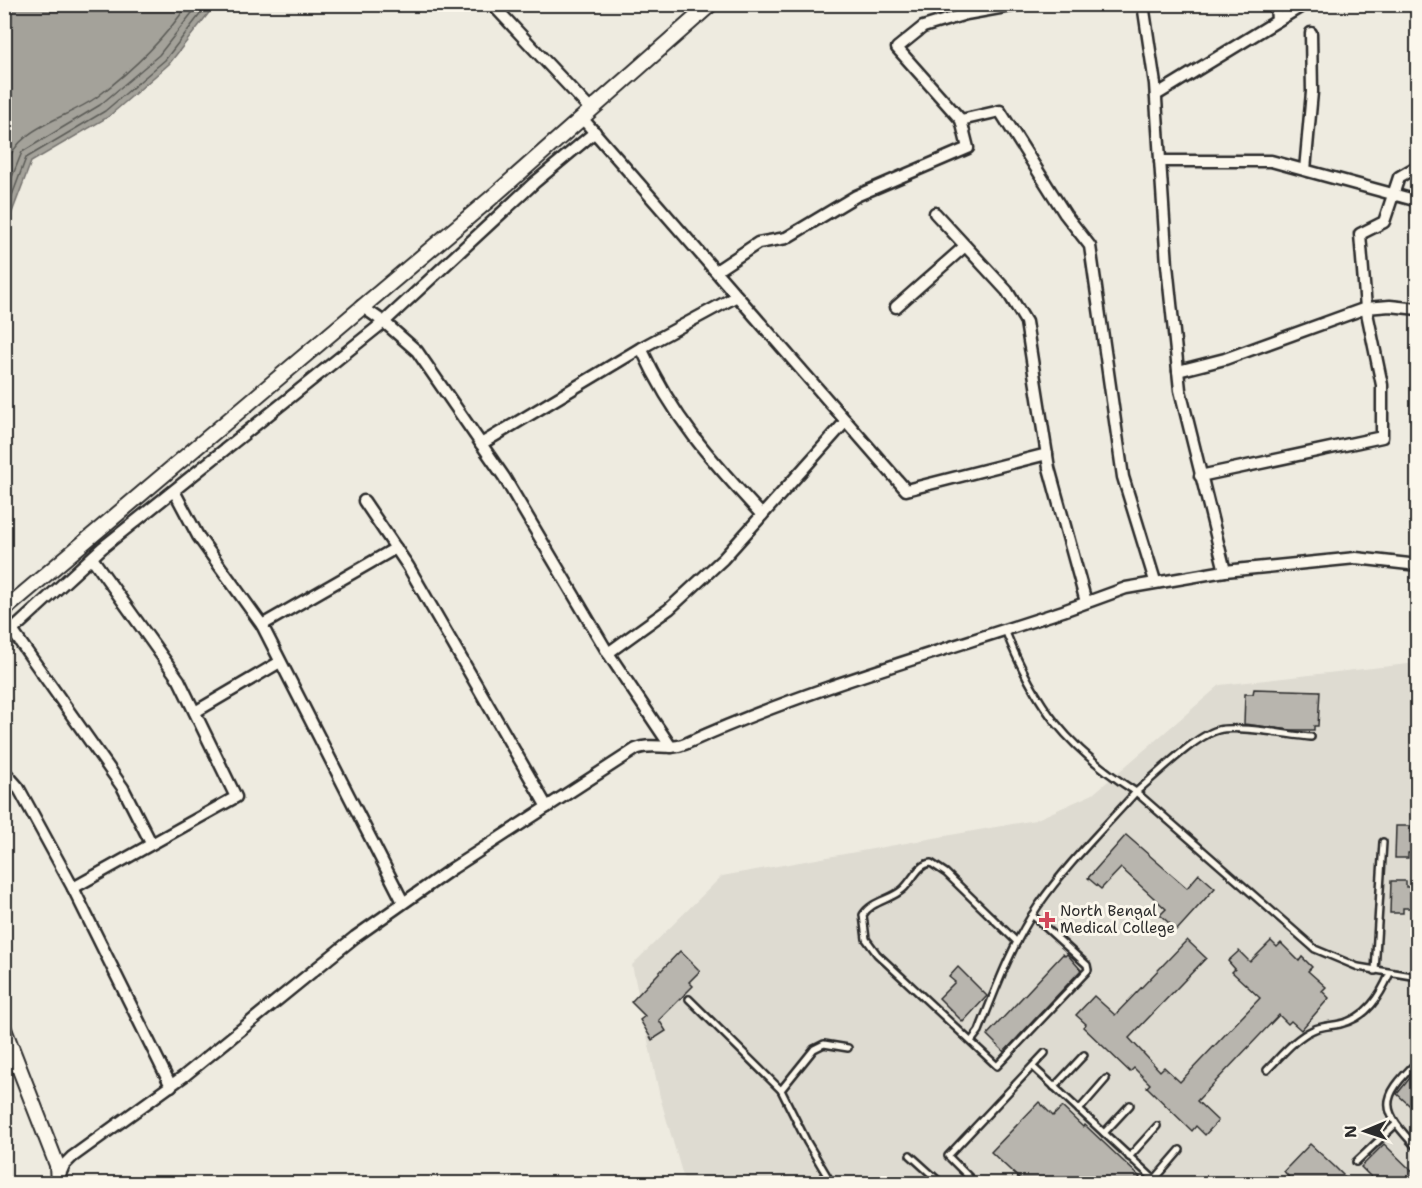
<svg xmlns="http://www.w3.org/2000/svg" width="1422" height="1188" font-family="'Shantell Sans',sans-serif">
<rect width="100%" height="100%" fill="#eeebe0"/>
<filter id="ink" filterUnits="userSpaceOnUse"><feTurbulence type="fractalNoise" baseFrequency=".0167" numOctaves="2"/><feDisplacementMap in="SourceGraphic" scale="12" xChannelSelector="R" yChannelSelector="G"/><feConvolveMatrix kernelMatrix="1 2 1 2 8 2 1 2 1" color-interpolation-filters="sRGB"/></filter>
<g filter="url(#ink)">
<path fill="#dedbd1" d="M 1417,663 L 1417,1183 L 685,1183 L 660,1097 L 632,965 L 722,876 L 1035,820 L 1093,794 L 1220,685 Z"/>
<path fill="#a4a29a" stroke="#74726e" stroke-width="1.5" d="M 5,4 L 215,5 L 169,64 L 108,117 L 31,162 L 5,231 Z"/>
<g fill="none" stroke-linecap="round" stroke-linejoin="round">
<g stroke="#5b5b57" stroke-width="1.5">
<path d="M 4,169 C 19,124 63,121 97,97 C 131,71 164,40 188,4"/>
<path d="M 4,197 L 22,152 L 100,105 L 159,55 L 199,4"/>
<path d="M 4,217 L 26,158 L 105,111 L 165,60 L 208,4"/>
</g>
</g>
<g fill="#b8b5ae" stroke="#2b2b2b" stroke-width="1.5">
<path d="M 1254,689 L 1320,691 L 1318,726 L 1314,726 L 1314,730 L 1291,730 L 1244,724 L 1245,694 L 1253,694 Z"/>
<path d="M 1396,826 L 1411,826 L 1411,832 L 1418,832 L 1418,853 L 1408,853 L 1408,858 L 1395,858 Z"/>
<path d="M 1126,835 L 1187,888 L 1199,874 L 1215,888 L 1177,930 L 1160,915 L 1166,909 L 1121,868 L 1101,889 L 1088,878 Z"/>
<path d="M 1391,881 L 1406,881 L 1406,887 L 1415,887 L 1415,908 L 1403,908 L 1403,913 L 1390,913 Z"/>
<path d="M 1187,940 L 1206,958 L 1129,1038 L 1160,1071 L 1164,1067 L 1180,1082 L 1260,998 L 1232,972 L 1235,969 L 1228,961 L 1239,951 L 1250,962 L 1271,941 L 1277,947 L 1281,943 L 1299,961 L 1302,957 L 1312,967 L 1308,971 L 1326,987 L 1322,991 L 1329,998 L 1301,1030 L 1291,1021 L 1288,1024 L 1279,1015 L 1197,1101 L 1218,1121 L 1205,1135 L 1196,1126 L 1192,1131 L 1147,1087 L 1150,1084 L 1134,1068 L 1130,1072 L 1083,1027 L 1086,1024 L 1076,1015 L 1094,996 L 1115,1015 Z"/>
<path d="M 680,951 L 700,971 L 689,982 L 693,986 L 659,1020 L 666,1031 L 652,1040 L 640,1020 L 645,1016 L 631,1002 Z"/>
<path d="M 1063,954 L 1065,956 L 1067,954 L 1081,970 L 1004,1052 L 987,1035 Z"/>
<path d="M 958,967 L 987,996 L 963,1022 L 939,998 L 955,982 L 949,977 Z"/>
<path d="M 1418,1068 L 1418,1113 L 1397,1094 Z"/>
<path d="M 1039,1102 L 1053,1116 L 1062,1107 L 1083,1127 L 1085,1125 L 1140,1177 L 1134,1184 L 1025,1184 L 991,1152 Z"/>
<path d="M 1310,1144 L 1334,1166 L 1352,1184 L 1296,1184 L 1290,1179 L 1284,1171 Z"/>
<path d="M 1384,1144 L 1418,1177 L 1418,1184 L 1378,1184 L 1361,1167 Z"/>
</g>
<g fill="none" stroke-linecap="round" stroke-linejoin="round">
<g stroke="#2b2b2b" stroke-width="10">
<g id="service">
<path d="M 1005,630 C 1036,707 1066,747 1136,792 C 1156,775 1195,736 1218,730 C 1238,725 1288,735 1311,737"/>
<path d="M 1017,942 L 946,873 L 931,863 C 918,864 913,880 903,889 C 891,900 871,901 863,915 L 866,939 L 877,954 L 997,1066 L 1088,970 L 1087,965 L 1032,915"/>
<path d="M 1375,971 L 1383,842"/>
<path d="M 689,999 L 781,1090 L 807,1142 L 832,1184"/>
<path d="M 972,1040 L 979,1031 C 996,988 1012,944 1038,906 C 1066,865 1103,829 1136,792 L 1315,949 L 1358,967 L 1418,977"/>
<path d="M 1418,1061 C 1378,1100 1380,1109 1418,1149"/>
<path d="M 1033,1067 L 1159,1184"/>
<path d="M 1267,1070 C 1281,1056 1295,1038 1313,1030 C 1321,1026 1331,1026 1340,1024 C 1367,1018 1380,996 1390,973"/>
<path d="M 1054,1087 L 1084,1055"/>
<path d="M 781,1090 L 814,1049 L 824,1044 L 848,1048"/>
<path d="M 1079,1110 L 1106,1079"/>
<path d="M 1104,1133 L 1130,1105"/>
<path d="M 910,1155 L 942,1184"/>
<path d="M 1129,1157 L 1157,1126"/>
<path d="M 1356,1162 L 1395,1125"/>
<path d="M 1155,1179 L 1180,1150"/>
<path d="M 976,1184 L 948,1156 L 1045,1053"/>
</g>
</g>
<g stroke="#2b2b2b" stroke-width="15">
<g id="minor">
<path d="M 492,4 L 591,110"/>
<path d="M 1143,4 L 1155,84 L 1167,265 L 1180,390 L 1225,571"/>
<path d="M 1276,4 L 1277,21"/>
<path d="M 1156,95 L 1305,4"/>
<path d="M 582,118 L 906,490 L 1047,454"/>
<path d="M 961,120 L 1000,111 L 1065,214 L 1090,246 L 1123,477 L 1155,581"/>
<path d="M 1160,161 L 1271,161 L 1418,201"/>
<path d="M 1418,166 L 1399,177 L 1384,222 L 1360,234 L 1366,308 L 1390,306 L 1418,309"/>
<path d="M 1305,170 L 1312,92 L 1311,33"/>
<path d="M 935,213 L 1007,291 L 1026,322 L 1049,468 L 1086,602"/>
<path d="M 716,271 L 758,243 L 786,238 L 856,196 L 968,148 L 961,120 L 897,48 L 923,27 L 966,14 L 1022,4"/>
<path d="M 361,306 L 384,322 L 417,351 L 504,477 L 608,653 L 671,747"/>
<path d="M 896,307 L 965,246"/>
<path d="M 641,348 C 673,418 710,459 762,515"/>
<path d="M 1178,371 L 1225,359 L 1366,308 L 1382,385 L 1382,437 L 1200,476"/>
<path d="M 481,444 L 641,348 L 737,296"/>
<path d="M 174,491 L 198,536 L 262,625 L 403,902"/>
<path d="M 364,501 L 408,566 L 547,807"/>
<path d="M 4,619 L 123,788 L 151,843"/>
<path d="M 262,625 L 396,548"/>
<path d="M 4,638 L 102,548 L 384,322 L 534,183 L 595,132"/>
<path d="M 608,653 L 669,609 L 723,559 L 846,421"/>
<path d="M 195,712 L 280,662"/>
<path d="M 4,771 L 18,787 L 73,888 L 171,1086"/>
<path d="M 73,888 L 236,797 L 179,680 L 92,558"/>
<path d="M 58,1179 L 64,1165 L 72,1157 L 184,1076 L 355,937 L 453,868 L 636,749 C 652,742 669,751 685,744 C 806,689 936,653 1063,611 L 1126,588 L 1225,571 L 1356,558 L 1418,565"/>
</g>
</g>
<g stroke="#2b2b2b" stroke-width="18">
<g id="tertiary">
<path d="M 4,610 L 490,199 L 711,4"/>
<path d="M 4,1029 L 57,1165 L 58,1184"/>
</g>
</g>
<use href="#service" stroke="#fbf7ec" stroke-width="5"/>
<use href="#minor" stroke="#fbf7ec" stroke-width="10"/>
<use href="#tertiary" stroke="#fbf7ec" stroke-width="14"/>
</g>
</g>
<path fill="#d1495b" stroke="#fbf7ec" stroke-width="2" d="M1044 911h6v6h6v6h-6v6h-6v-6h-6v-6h6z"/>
<g text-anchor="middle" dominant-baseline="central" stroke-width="6" stroke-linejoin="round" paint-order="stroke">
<g font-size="15" fill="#2b2b2b" stroke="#fbf7ec" text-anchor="start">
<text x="1060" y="911">North Bengal<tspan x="1060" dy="17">Medical College</tspan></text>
</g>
</g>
<rect width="1422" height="1188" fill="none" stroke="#fbf7ec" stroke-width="24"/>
<rect x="12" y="12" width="1398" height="1164" fill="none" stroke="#2b2b2b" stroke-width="2" filter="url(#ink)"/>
<g transform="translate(1365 1131) rotate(268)" stroke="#fbf7ec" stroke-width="4.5" paint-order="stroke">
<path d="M0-4.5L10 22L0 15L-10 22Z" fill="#2b2b2b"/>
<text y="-9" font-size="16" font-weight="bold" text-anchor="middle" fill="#2b2b2b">N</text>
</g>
</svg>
